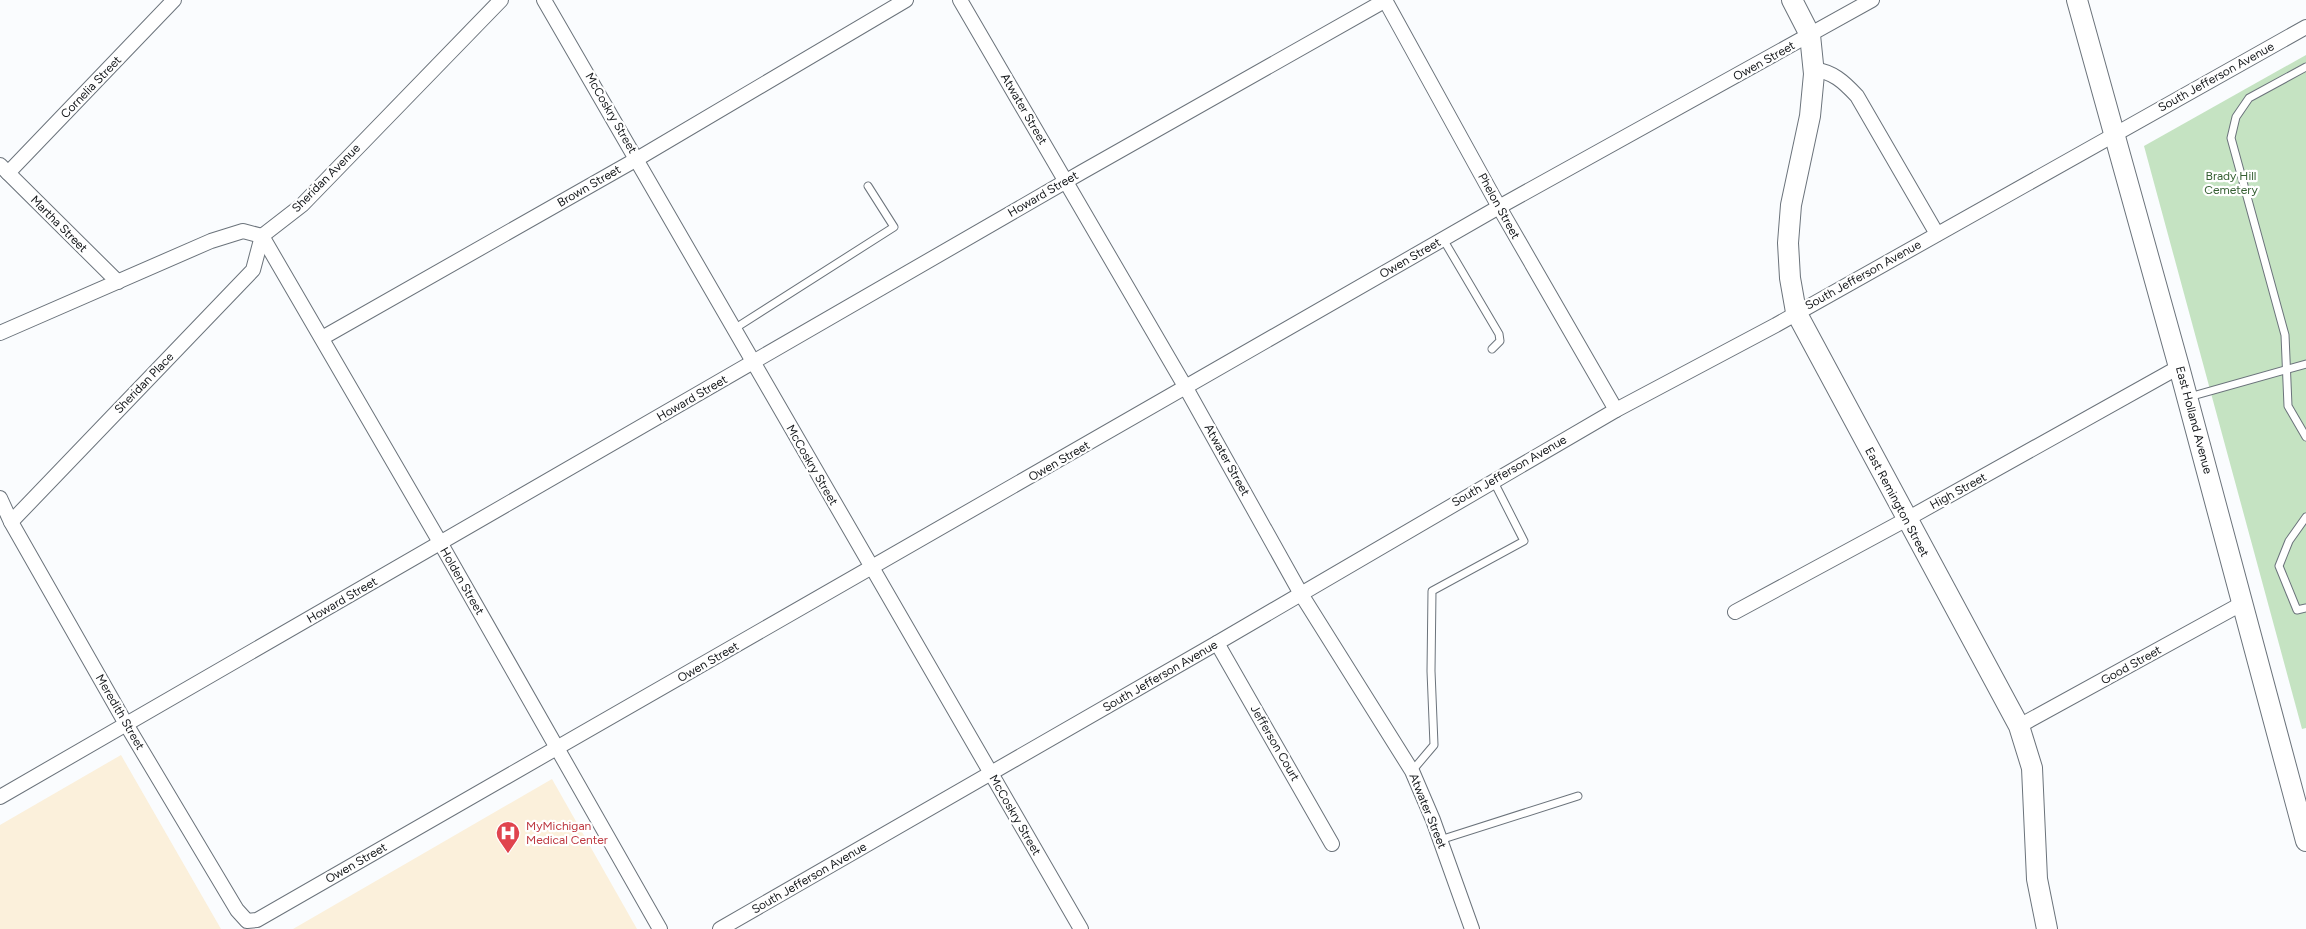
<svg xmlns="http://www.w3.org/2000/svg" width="2306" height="929" font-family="Figtree,sans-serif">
<rect width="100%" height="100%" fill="#fafcfe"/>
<g fill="#fbf0db">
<path d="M 121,755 L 221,929 L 0,929 L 0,825 Z"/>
<path d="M 552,779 L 637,929 L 293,929 Z"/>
</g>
<path fill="#c5e3c2" d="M 2306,55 L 2306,728 L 2302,729 L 2144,146 Z"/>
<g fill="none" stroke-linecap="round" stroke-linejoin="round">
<g stroke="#6b737b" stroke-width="9">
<g id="lane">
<path d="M 2306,67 L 2249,98 L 2236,117 L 2231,138 L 2285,335 L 2288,406 L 2306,437"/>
<path d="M 1443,239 L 1499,334 L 1500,341 L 1492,349"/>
<path d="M 734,329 L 894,227 L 868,186"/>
<path d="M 2189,397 L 2306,364"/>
<path d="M 2306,517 L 2289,541 L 2279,566 L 2297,610 L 2306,608"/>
<path d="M 1412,771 L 1434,745 L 1431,671 L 1432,591 L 1524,541 L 1493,480"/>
<path d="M 1440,840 L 1578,796"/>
</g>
</g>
<g stroke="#6b737b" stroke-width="16">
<g id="street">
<path d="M 544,0 L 1081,929"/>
<path d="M 960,0 L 1186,388 L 1301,594 L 1412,771 L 1433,820 L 1472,929"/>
<path d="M 1385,0 L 1499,207 L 1616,410"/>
<path d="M 1813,69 C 1833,72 1843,81 1857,96 L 1937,234"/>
<path d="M 0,165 L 118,282"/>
<path d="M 8,173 L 174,0"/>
<path d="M 262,236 L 441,544 L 660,929"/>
<path d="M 262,236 L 302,205 L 501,0"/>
<path d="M 0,333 L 211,241 L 243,231 L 262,236"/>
<path d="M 322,338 L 637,159 L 906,0"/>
<path d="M 0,498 L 11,522 L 126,724 L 237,910 L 247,921 L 257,920 L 1499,207 L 1872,0"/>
<path d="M 11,522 L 253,270 L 262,236"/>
<path d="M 1735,612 L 1907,519 L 2179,367"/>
<path d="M 1217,643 L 1332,844"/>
<path d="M 2019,726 L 2243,603"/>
<path d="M 0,797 L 1082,172 L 1386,0"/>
<path d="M 720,929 L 1217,643 L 1616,410 L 1776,325 L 2306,27"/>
</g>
</g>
<g stroke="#6b737b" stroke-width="22">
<g id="secondary">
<path d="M 1792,0 L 1810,35 L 1814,74 L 1810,116 L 1791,205 L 1788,243 L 1790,278 L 1796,312 L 2019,726 L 2032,768 L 2037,879 L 2047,929"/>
<path d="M 2077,0 L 2179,367 L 2306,841"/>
</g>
</g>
<use href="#lane" stroke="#fff" stroke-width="7"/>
<use href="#street" stroke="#fff" stroke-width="14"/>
<use href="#secondary" stroke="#fff" stroke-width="20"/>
</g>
<defs>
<g id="hospital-pin" transform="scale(1.25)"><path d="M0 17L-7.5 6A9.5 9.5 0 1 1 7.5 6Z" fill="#e0444e" stroke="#fff"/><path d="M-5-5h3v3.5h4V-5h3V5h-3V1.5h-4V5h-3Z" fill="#fff"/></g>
</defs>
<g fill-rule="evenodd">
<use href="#hospital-pin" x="508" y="833"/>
</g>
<g text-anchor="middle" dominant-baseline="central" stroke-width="4.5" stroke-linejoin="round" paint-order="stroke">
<g font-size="12" fill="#14171a" stroke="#fff">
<text transform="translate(1764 61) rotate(-29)">Owen Street</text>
<text transform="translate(2216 77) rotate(-29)">South Jefferson Avenue</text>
<text transform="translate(91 87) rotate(-46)">Cornelia Street</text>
<text transform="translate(1024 109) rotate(60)">Atwater Street</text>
<text transform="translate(611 113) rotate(60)">McCoskry Street</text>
<text transform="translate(326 178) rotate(-45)">Sheridan Avenue</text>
<text transform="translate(589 186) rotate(-30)">Brown Street</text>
<text transform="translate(1043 194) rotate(-30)">Howard Street</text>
<text transform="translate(1499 206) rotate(61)">Phelon Street</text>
<text transform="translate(59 224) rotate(45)">Martha Street</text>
<text transform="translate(1410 258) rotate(-30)">Owen Street</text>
<text transform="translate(1863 275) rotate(-29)">South Jefferson Avenue</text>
<text transform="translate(144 383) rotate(-46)">Sheridan Place</text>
<text transform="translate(692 398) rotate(-30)">Howard Street</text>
<text transform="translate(2194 420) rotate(75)">East Holland Avenue</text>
<text transform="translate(1227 460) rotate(61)">Atwater Street</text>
<text transform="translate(1059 461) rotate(-30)">Owen Street</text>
<text transform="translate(812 465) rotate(60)">McCoskry Street</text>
<text transform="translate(1509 471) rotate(-30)">South Jefferson Avenue</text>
<text transform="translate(1958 491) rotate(-29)">High Street</text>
<text transform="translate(1897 502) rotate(62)">East Remington Street</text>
<text transform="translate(462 581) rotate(60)">Holden Street</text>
<text transform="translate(342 600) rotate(-30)">Howard Street</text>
<text transform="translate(708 662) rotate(-30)">Owen Street</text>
<text transform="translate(2131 665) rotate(-29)">Good Street</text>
<text transform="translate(1160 676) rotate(-30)">South Jefferson Avenue</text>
<text transform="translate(120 712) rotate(60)">Meredith Street</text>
<text transform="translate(1275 743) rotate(60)">Jefferson Court</text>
<text transform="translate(1428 811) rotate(68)">Atwater Street</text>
<text transform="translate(1015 815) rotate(60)">McCoskry Street</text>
<text transform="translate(356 863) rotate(-30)">Owen Street</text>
<text transform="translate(809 878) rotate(-30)">South Jefferson Avenue</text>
</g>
<g font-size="12" fill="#355f32" stroke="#fff">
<text x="2231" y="176">Brady Hill<tspan x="2231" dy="14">Cemetery</tspan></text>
</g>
<g font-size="12" fill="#be3a42" stroke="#fff" text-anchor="start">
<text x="526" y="826">MyMichigan<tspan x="526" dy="14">Medical Center</tspan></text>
</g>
</g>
</svg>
